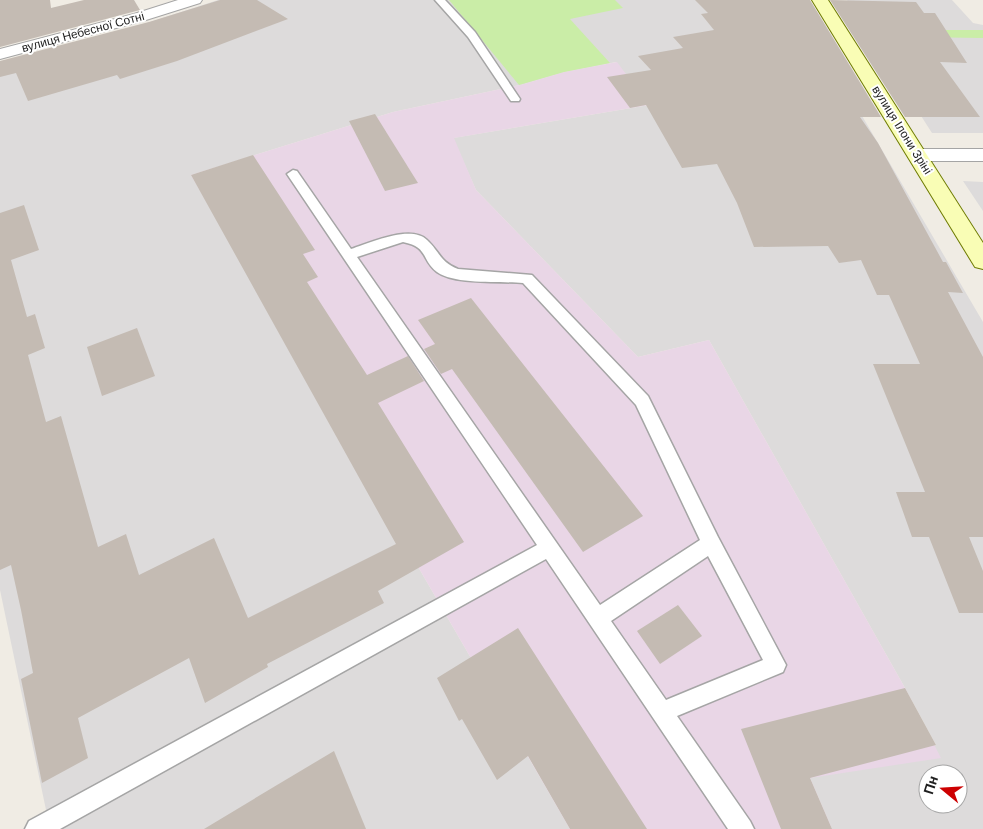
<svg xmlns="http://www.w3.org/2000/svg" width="983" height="829" font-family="'DM Sans',sans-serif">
<rect width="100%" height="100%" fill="#f0ece4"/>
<g fill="#dddbdb" fill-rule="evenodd">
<path d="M 218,0 L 794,0 L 983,322 L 983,829 L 832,829 L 810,778 L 936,745 L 905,688 L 709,340 L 638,357 L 476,190 L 453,138 L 649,105 L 616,62 L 564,72 L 524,84 L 393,112 L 191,175 L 570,829 L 50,829 L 0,590 L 0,62 L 150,22 ZM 928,774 L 958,774 L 958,804 L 928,804 Z"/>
<path d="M 847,0 L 952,0 L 973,23 L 983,25 L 983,133 L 932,133 Z"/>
<path d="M 963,181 L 983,182 L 983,211 Z"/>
</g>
<path fill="#e9d6e6" d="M 617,62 L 649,105 L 454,138 L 476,190 L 638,357 L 709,340 L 905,688 L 941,758 L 810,778 L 832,829 L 570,829 L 191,175 L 393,112 L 524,84 L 564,72 Z"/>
<g fill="#caeda7">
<path d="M 449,0 L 615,0 L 623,8 L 570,19 L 610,63 L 564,72 L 519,85 Z"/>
<path d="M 908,30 L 983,30 L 983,38 L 913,37 Z"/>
</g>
<g fill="#c4bbb3">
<path d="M 0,0 L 50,0 L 51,8 L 84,0 L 134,0 L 140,10 L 0,47 Z"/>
<path d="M 220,0 L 257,0 L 288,19 L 177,61 L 120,79 L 117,75 L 28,101 L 16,73 L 0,77 L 0,61 L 149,22 Z"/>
<path d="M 695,0 L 810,0 L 881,117 L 860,117 L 878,143 L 943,262 L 946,262 L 963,293 L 948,292 L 983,357 L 983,537 L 969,537 L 983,571 L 983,613 L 959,613 L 929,537 L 912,537 L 896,492 L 925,492 L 873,364 L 920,364 L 889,295 L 877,295 L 861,260 L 839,263 L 828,246 L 754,247 L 737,203 L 717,164 L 682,168 L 646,105 L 630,108 L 607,77 L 651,70 L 638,56 L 683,48 L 673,37 L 714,30 L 701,14 L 708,13 Z"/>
<path d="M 830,0 L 916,2 L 924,13 L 935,13 L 967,63 L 940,62 L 980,117 L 905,117 Z"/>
<path d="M 375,114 L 418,183 L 385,191 L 349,121 Z"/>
<path d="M 253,155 L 315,250 L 303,254 L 318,277 L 307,282 L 367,375 L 408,356 L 424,381 L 378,403 L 464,542 L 378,591 L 384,603 L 267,664 L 268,667 L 205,703 L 189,658 L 78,718 L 88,758 L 42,783 L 21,679 L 33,673 L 21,610 L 11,565 L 0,570 L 0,213 L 24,205 L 39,250 L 11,260 L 27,317 L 35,314 L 45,348 L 28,355 L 46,422 L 61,416 L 98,547 L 126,534 L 139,575 L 214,538 L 248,618 L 396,544 L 191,175 Z"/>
<path d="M 471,298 L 643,516 L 583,552 L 452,369 L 441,374 L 424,349 L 435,344 L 418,320 Z"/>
<path d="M 137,328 L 155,376 L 102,396 L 87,347 Z"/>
<path d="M 678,605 L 702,636 L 660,664 L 637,631 Z"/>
<path d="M 518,628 L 647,829 L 570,829 L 528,756 L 497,780 L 462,719 L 459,721 L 437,678 Z"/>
<path d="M 905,688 L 936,745 L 810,778 L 832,829 L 781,829 L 741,729 Z"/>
<path d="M 334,751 L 366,829 L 204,829 L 272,788 Z"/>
</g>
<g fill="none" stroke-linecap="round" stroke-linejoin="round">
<g stroke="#a5a5a5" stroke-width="3">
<g id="lane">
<path d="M 435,0 L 445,0 L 475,32 L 520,99 L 519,101 L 511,101 L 468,37 Z"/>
<path d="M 293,170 L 297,171 L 351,249 C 370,243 411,224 427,240 C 440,252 440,262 458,269 L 532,275 L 648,396 L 718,537 L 786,665 L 783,672 L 677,716 L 750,821 L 754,829 L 728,829 L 546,559 L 60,829 L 25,829 L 29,821 L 537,545 L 287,174 ZM 403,242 C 429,247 421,260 437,272 C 455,285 501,281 523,283 L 636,405 L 700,540 L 600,605 L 357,257 ZM 708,556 L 763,660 L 666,700 L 611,621 Z"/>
</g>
</g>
<g stroke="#a5a5a5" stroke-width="2">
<g id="street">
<path d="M 178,0 L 202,0 L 200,3 L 146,20 L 0,59 L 0,49 L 134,14 Z"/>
<path d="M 918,149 L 983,149 L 983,161 L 918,161 L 911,159 L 908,155 L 911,151 Z"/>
</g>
</g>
<g stroke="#6e7b00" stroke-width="2">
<path id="secondary" d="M 812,0 L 828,0 L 983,243 L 983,269 L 975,267 Z"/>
</g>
<use href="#lane" fill="#fff" fill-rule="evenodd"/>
<use href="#street" fill="#fff" fill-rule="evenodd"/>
<use href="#secondary" fill="#f9fdb5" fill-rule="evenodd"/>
</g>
<g text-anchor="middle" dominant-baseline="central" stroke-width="4" stroke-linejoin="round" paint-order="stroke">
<g font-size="12" fill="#1e1e1e" stroke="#fff">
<text transform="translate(83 32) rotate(-15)">вулиця Небесної Сотні</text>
<text transform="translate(902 130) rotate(58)">вулиця Ілони Зріні</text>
</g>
</g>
<g transform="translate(943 789) rotate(288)"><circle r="24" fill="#ffffff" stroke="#a5a5a5"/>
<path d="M0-4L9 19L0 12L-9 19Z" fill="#cd0001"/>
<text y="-8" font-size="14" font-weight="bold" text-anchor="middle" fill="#1e1e1e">Пн</text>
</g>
</svg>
